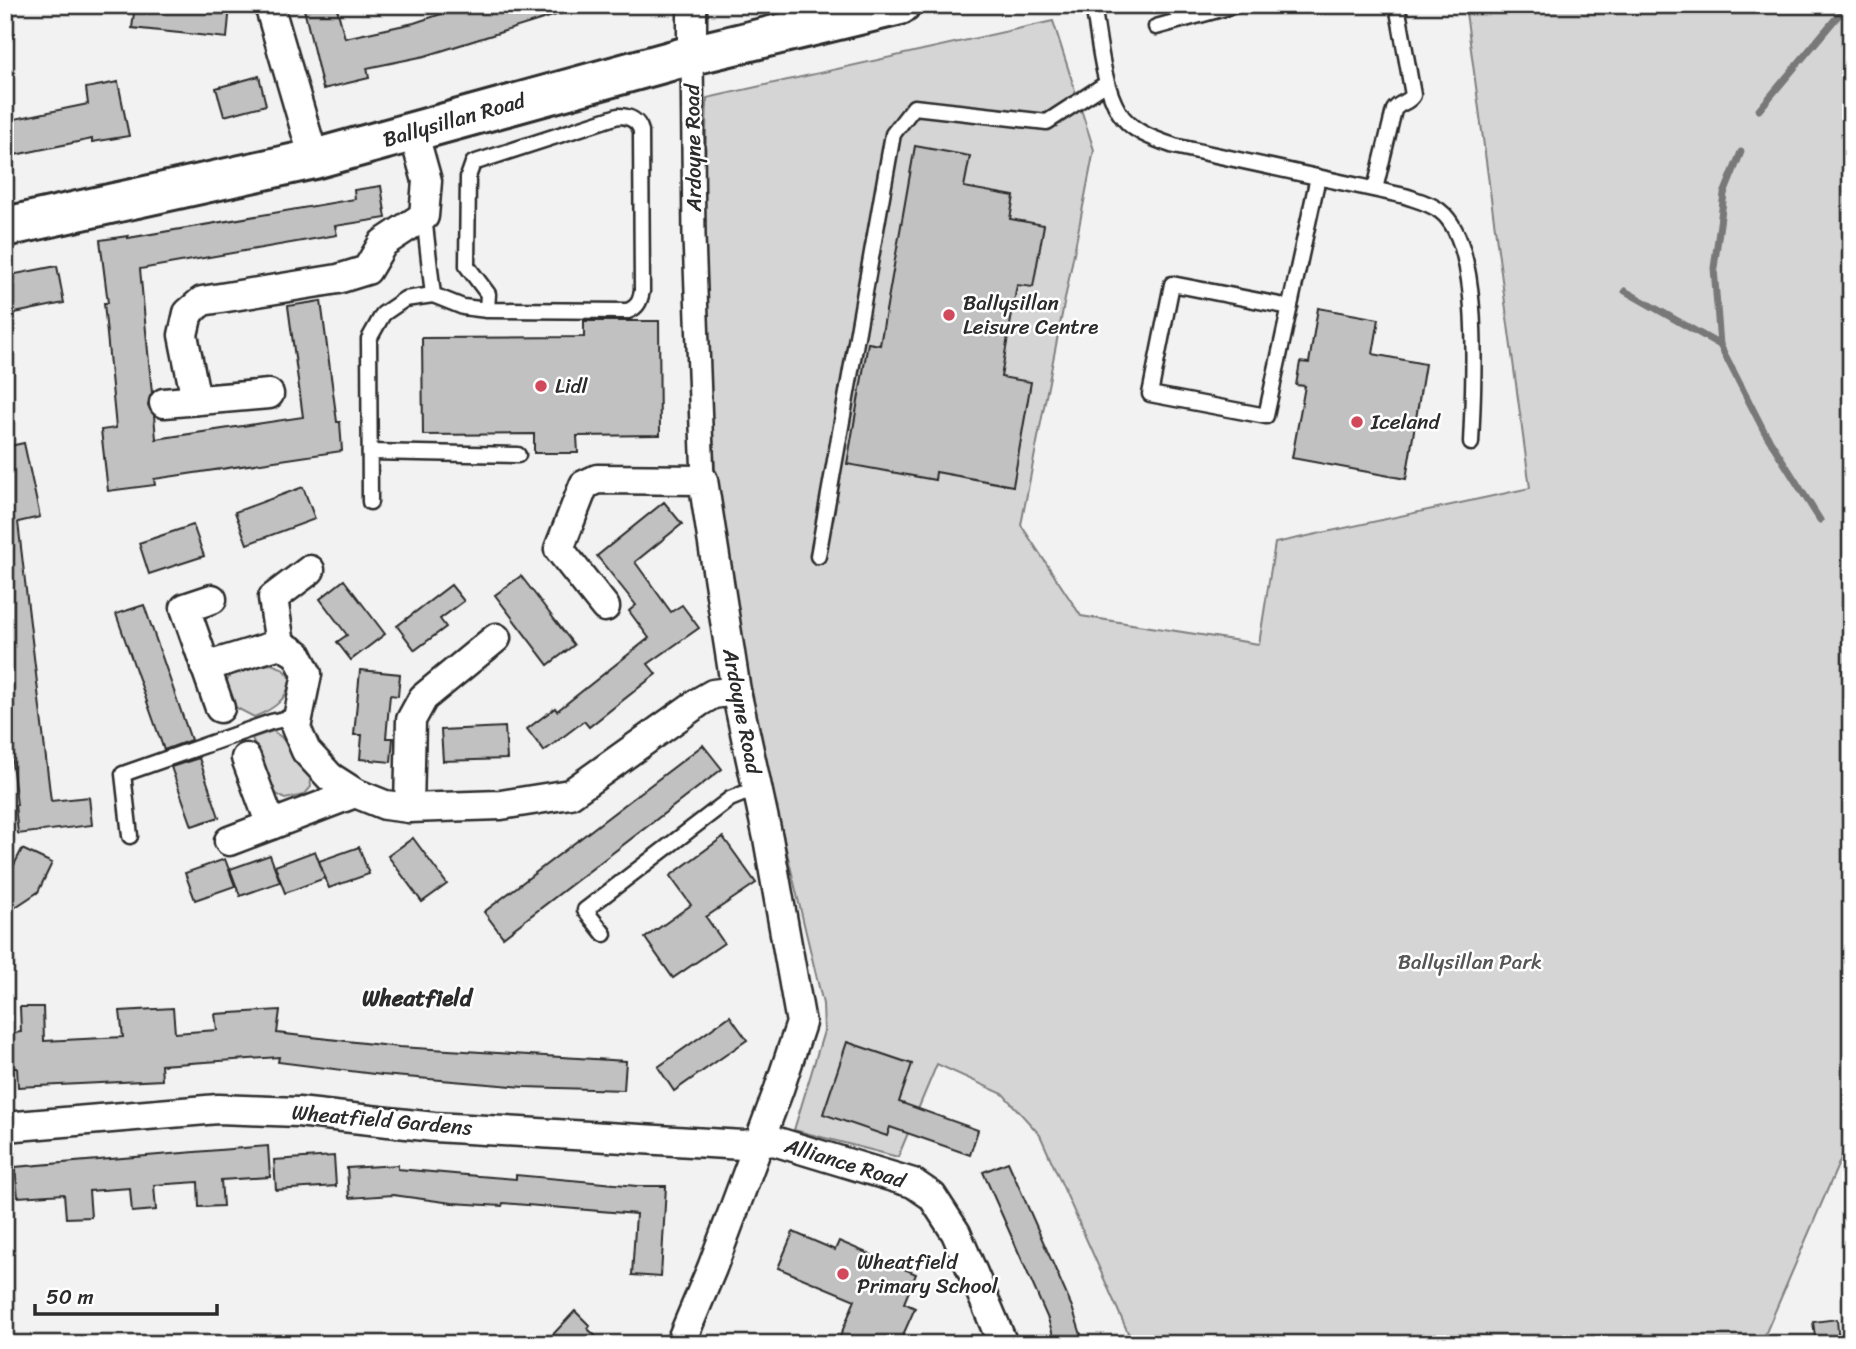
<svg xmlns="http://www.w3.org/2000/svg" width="1856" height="1349" font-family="Sriracha,sans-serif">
<rect width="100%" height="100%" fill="#f2f2f2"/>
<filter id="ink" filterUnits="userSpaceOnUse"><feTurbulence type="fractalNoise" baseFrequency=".0143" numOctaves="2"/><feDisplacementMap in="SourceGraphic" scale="14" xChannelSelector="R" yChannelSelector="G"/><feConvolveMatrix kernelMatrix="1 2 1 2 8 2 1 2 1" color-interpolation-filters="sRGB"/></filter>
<g filter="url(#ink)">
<g fill="#d5d5d5" stroke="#808080" stroke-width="2">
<path d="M 1465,5 L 1851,5 L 1851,1135 L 1761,1344 L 1133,1344 L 1040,1135 L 1003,1094 L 937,1064 L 898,1157 L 794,1130 L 824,1031 L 823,1004 L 758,731 L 717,511 L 703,237 L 707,98 L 1053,21 L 1094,150 L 1021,525 L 1081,616 L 1259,644 L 1275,543 L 1530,488 Z"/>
<path d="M 271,664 L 282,668 L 291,679 C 287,700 274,709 254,717 L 233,706 L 229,696 L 227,680 L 235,670 Z"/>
<path d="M 273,731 L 281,737 L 310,774 L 311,787 L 304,795 L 285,799 L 272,791 L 252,738 Z"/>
<path d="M 305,1336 L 305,1344 L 70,1344 L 70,1342 Z"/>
</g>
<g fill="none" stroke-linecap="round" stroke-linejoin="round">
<g stroke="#787878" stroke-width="7">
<path d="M 1759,110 L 1847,5"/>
<path d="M 1741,152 L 1724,194 L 1714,268 L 1720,345 L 1764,431 L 1820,520"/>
<path d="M 1625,291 L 1720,345"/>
</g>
</g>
<g fill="#c1c1c1" stroke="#2b2b2b" stroke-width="2">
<path d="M 135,5 L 230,5 L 227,38 L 132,28 Z"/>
<path d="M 303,5 L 336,5 L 345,38 L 414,23 L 468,5 L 571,5 L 572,10 L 425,56 L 367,68 L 369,78 L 323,89 Z"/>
<path d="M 259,76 L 266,105 L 224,116 L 216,88 Z"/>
<path d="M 118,82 L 129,136 L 92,142 L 92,139 L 5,157 L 5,121 L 88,104 L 86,88 Z"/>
<path d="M 915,146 L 970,156 L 964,187 L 1014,196 L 1010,219 L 1044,225 L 1033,287 L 1017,285 L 1001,377 L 1031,382 L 1013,486 L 936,472 L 935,480 L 847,464 L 868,343 L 880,345 Z"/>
<path d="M 381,186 L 386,218 L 335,226 L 337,235 L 140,269 L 152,393 L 148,405 L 154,415 L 156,439 L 303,417 L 288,306 L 321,301 L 337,422 L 340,422 L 342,451 L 154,479 L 155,485 L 108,491 L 101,430 L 116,428 L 104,303 L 108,303 L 100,240 L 128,236 L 128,238 L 355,199 L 354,190 Z"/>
<path d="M 57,266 L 64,303 L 5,315 L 5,276 Z"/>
<path d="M 1318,308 L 1379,319 L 1373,354 L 1425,364 L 1406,479 L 1292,458 L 1305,386 L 1296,385 L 1300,362 L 1309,363 Z"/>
<path d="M 584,321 L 659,321 L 660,435 L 577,436 L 578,453 L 534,453 L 534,434 L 423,435 L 422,338 L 584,337 Z"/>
<path d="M 24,443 L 40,517 L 18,522 L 51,801 L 89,797 L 92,825 L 18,834 L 15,805 L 17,805 L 5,703 L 5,515 L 9,515 L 5,498 L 5,447 Z"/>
<path d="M 303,487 L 315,519 L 247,544 L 235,512 Z"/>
<path d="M 664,502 L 682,524 L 635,562 L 671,612 L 682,605 L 699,628 L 648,664 L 656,674 L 589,727 L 584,721 L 544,751 L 527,729 L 555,708 L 557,711 L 649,638 L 629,611 L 636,605 L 597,556 Z"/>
<path d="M 193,525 L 204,556 L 149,574 L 139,543 Z"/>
<path d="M 521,576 L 574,645 L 548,665 L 495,595 Z"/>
<path d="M 344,580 L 385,634 L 351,660 L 337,642 L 347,635 L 320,599 Z"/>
<path d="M 451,585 L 464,601 L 440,619 L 446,627 L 415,650 L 397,626 Z"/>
<path d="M 144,605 L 191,740 L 164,750 L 116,614 Z"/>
<path d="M 360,670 L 400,674 L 398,696 L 390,695 L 388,716 L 386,738 L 393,738 L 391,762 L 360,759 L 362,735 L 354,735 Z"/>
<path d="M 505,727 L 507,759 L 443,761 L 441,730 Z"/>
<path d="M 703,745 L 722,769 L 503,937 L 484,912 Z"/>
<path d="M 199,758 L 219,817 L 192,826 L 171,767 Z"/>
<path d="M 723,837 L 756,883 L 706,917 L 724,943 L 673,978 L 645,938 L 691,905 L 670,876 Z"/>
<path d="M 413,838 L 447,884 L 422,902 L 388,856 Z"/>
<path d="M 359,847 L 369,874 L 329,888 L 319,861 Z"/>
<path d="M 22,849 L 52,863 L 38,892 L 5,914 L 5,883 Z"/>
<path d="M 315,851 L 325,878 L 285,893 L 275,866 Z"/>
<path d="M 270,855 L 280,882 L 240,896 L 230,869 Z"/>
<path d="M 225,859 L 235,886 L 195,900 L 185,873 Z"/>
<path d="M 20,1007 L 43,1007 L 44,1041 L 123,1037 L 120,1011 L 173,1008 L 175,1033 L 217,1030 L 215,1014 L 280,1010 L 277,1033 L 399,1047 L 626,1061 L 624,1090 L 524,1087 L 382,1075 L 278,1062 L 279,1057 L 161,1065 L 162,1080 L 18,1087 L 17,1068 L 11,1068 L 9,1033 L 21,1032 Z"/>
<path d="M 730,1016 L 747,1040 L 674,1091 L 658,1067 Z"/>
<path d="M 847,1042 L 912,1064 L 899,1102 L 978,1130 L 970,1155 L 890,1127 L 887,1136 L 823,1114 Z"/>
<path d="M 268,1146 L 270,1177 L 221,1180 L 223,1206 L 199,1207 L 198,1182 L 154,1185 L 156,1210 L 132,1212 L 130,1188 L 89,1191 L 91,1217 L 66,1218 L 64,1194 L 18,1197 L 15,1167 Z"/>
<path d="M 334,1156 L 336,1186 L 276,1190 L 274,1160 Z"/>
<path d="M 1008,1162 L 1072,1307 L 1084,1344 L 1056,1344 L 1048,1319 L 983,1172 Z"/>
<path d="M 398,1165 L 398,1169 L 466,1175 L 516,1179 L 516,1175 L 637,1186 L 666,1186 L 661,1277 L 632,1275 L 636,1214 L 503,1203 L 502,1206 L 452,1203 L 393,1195 L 349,1198 L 347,1168 Z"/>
<path d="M 793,1232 L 835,1250 L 839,1241 L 916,1274 L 904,1303 L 915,1308 L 899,1344 L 837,1344 L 855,1300 L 778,1268 Z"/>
<path d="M 575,1311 L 590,1326 L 588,1329 L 604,1344 L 544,1344 Z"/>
<path d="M 1837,1319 L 1839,1344 L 1816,1344 L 1813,1322 Z"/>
</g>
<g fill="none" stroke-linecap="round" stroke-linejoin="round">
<g stroke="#2b2b2b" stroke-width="19">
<g id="service">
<path d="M 1093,5 C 1099,37 1102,84 1119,112 C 1130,131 1154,139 1174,146 L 1405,196 C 1416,200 1430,203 1440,211 C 1484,244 1473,391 1471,443"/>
<path d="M 1156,27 L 1236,5"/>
<path d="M 1375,189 L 1394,110 C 1399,102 1409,103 1413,95 L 1397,5"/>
<path d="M 424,216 L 433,295 L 463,307 L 487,310 L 628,311 C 638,307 640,301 642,291 L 641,131 C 638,120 629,116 618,116 L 473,163 L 468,177 L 467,266 L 488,294 L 487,310"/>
<path d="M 1290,307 L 1172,284 L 1150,394 L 1266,416 L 1318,177"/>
<path d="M 370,452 L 518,455"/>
<path d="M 370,502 L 369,339 L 383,314 L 405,299 L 433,295"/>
<path d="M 818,556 L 893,134 L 914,107 L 1047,122 L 1107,83"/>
<path d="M 130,836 L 123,774 L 271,722 L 297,716"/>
<path d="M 604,934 L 585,910 L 730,799 L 757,788"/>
</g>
</g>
<g stroke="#2b2b2b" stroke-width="26">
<path id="pedestrian" d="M 692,55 L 694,237 L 703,480"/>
</g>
<g stroke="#2b2b2b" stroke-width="33">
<g id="minor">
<path d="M 269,5 L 314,159"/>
<path d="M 692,55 L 692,5"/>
<path d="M 196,400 L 183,335 L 188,313 L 202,301 L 338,279 L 367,270 L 383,243 L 424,216 L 427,181 L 413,131"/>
<path d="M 164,403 L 269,394"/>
<path d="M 212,599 L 185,608 L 220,708"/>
<path d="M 605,607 L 559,549 L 584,485 L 597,479 L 703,480 L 736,691 L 768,838 L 801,1023 L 779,1089 L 712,1268 L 680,1344"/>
<path d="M 280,644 L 273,598 L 310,570"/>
<path d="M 205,667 L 280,644 L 297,654 L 307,674 L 296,728 L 306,751 L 330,777 L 355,793 L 385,805 L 409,808 L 501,805 L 570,794 L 699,702 L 713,694 L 736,691"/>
<path d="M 246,758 L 271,825"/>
<path d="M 409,808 L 411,720 L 423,698 L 496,638"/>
<path d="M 229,841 L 355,793"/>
<path d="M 5,1127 L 218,1109 L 298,1112 L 434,1127 L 743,1145 L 774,1141 L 913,1183 L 932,1196 L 956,1233 L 1003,1344"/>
</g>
</g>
<g stroke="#2b2b2b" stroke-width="44">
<path id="trunk" d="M 5,227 L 314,159 L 692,55 L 900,5"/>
</g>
<use href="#service" stroke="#fff" stroke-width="14"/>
<use href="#pedestrian" stroke="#fff" stroke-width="21"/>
<use href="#minor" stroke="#fff" stroke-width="28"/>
<use href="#trunk" stroke="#fff" stroke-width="38"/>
</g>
</g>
<g fill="#d1495b" stroke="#fff" stroke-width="2.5">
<circle cx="949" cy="315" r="7"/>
<circle cx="541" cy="386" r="7"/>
<circle cx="1357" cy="422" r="7"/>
<circle cx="843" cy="1274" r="7"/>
</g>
<g text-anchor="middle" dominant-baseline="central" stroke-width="5" stroke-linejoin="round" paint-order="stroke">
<g font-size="21" fill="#2b2b2b" stroke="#fff">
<text transform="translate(454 120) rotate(-16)">Ballysillan Road</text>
<text transform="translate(693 148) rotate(-91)">Ardoyne Road</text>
<text transform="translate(742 711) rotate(79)">Ardoyne Road</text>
<text transform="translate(382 1120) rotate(5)">Wheatfield Gardens</text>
<text transform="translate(845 1163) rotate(17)">Alliance Road</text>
</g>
<g font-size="21" fill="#2b2b2b" stroke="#fff" text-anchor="start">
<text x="963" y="303">Ballysillan<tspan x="963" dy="24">Leisure Centre</tspan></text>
<text x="555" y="386">Lidl</text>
<text x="1371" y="422">Iceland</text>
<text x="857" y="1262">Wheatfield<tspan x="857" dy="24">Primary School</tspan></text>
</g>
<g font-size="21" fill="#565656" stroke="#fff">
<text x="1470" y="962">Ballysillan Park</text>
</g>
<g font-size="23" font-weight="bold" fill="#2b2b2b" stroke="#fff">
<text x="417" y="998">Wheatfield</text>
</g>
</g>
<rect width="1856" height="1349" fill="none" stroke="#fff" stroke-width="28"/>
<rect x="14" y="14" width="1828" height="1321" fill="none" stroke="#2b2b2b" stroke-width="2.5" filter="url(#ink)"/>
<path d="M35 1304v10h182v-10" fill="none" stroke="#2b2b2b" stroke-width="3.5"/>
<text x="46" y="1304" font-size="21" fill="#2b2b2b" stroke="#ffffff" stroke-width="5" paint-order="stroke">50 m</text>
</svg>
